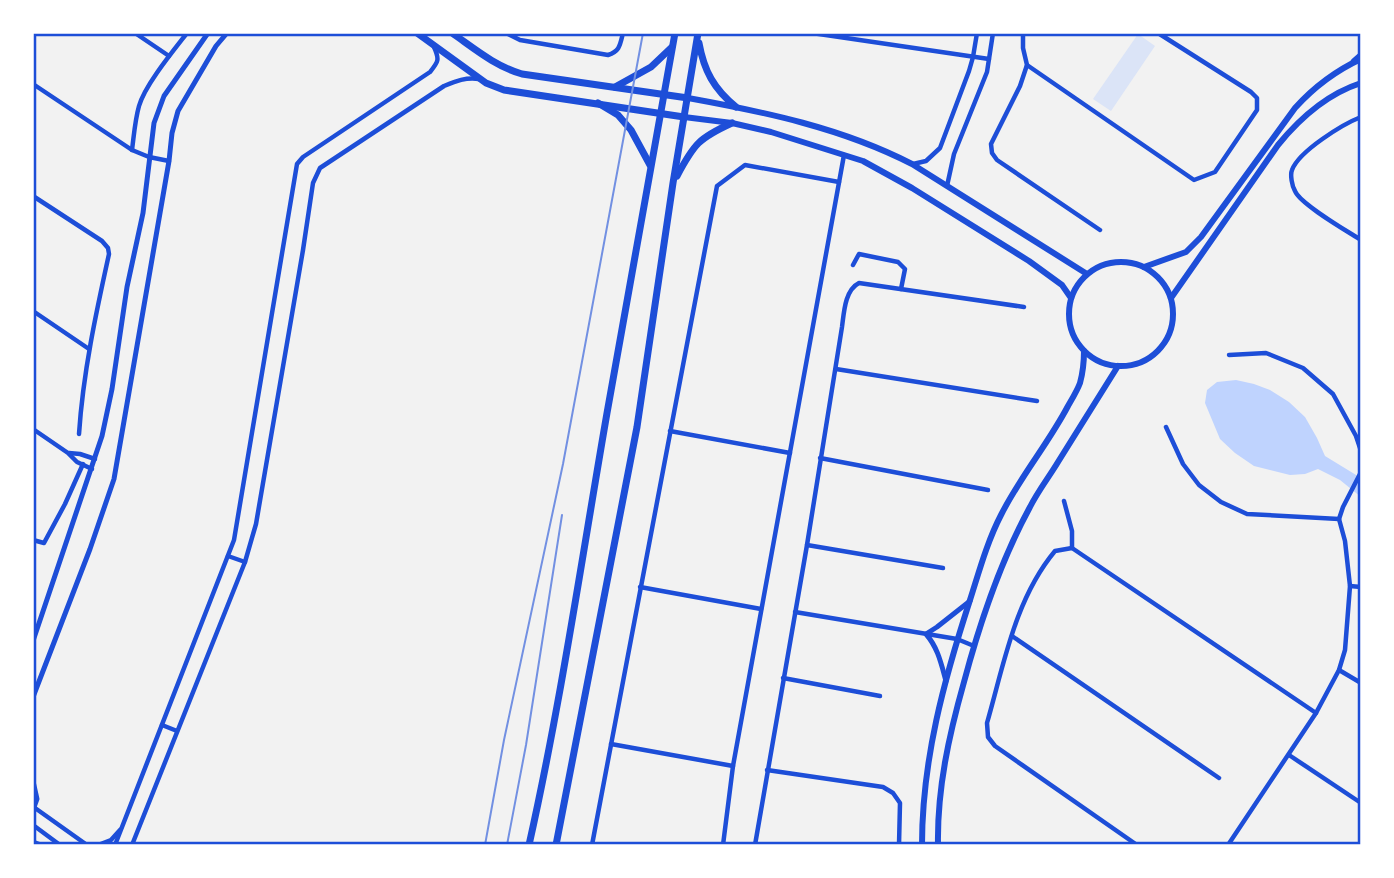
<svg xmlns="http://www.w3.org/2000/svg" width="1394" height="878" font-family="'Work Sans',sans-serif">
<rect width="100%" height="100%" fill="#f2f2f2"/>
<path fill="#dbe4f7" d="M 1138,34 L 1155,46 L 1111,111 L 1093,99 Z"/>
<path fill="#bfd3fe" d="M 1236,380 L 1254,384 L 1270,390 L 1289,402 L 1305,417 L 1317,438 L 1325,456 L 1361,478 L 1361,497 L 1340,480 L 1318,469 L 1305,474 L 1290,475 L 1254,466 L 1235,453 L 1220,439 L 1205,403 L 1207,390 L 1217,382 Z"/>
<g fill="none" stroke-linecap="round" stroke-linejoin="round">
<g stroke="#1d4ed8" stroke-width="4.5">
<path d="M 135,33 L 169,56"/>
<path d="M 506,33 L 520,40 L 608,55 C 620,51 620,45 623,33"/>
<path d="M 812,33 L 989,59"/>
<path d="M 1023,33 L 1023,48 L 1027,65 L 1020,86 L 991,144 L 992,153 L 997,160 L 1100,230"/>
<path d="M 1353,61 L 1361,54"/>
<path d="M 1027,65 L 1194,180 L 1215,172 L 1257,110 L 1257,98 L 1251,92 L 1158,33"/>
<path d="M 33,84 L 132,150 L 149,157 L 169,161"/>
<path d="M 1361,117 C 1343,124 1299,151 1292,170 C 1290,175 1292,186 1295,191 C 1300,204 1347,231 1361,240"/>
<path d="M 132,150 C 134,135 135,120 139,106 C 145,85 173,51 187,33"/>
<path d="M 913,164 L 926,161 L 940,148 L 969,71 L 973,57 L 977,33"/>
<path d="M 947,186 L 954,154 L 987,72 L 993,33"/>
<path d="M 33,196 L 102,241 L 108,248 L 109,254 C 96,313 83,373 79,434"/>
<path d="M 853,265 L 859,254 L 898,262 L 905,269 L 901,289"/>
<path d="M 33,311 L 89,349"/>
<path d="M 1229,355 L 1266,353 L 1303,368 L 1333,394 L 1356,436 L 1361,451"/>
<path d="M 836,369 L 1037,401"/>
<path d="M 1166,427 L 1183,464 L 1199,485 L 1221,502 L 1247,514 L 1339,519"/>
<path d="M 33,429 L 68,453 L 77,462 L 92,469"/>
<path d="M 670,431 L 790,453"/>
<path d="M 69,453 L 80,454 L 95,459"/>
<path d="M 820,458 L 988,490"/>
<path d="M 1064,501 L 1072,531 L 1072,548"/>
<path d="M 1339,519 L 1343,507 L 1361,472"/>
<path d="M 33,540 L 44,543 L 65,504 L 83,464"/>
<path d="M 807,545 L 943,568"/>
<path d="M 228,556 L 245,562"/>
<path d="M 1350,586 L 1361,587"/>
<path d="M 640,587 L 761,609"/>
<path d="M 795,612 L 957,639 L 974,646"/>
<path d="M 1012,636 L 1219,778"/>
<path d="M 1339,670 L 1361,683"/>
<path d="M 783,678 L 880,696"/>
<path d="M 162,725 L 177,731"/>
<path d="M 611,744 L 733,766"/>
<path d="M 1289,755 L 1361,803"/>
<path d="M 767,770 L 883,787 L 893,793 L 900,803 L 899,845"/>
<path d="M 35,808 L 87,845"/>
<path d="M 33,825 L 60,845"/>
<path d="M 98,845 L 111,840 L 120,830"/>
<path d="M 115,845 L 234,540 L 297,164 L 303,157 L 430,72 C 438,62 440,60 434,47"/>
<path d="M 132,845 L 245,562 L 256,524 L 303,250 L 313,183 L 320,168 L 444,86 C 456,81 466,77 479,79"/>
<path d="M 592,845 L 717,186 L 745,165 L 839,182"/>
<path d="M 723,845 L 733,766 L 844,155"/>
<path d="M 755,845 L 807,545 L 842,327 C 844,312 845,290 859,283 L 1024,307"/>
<path d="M 1137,845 L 995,746 L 988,737 L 987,723 C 1004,664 1015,599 1055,551 L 1072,548 L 1316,713"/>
<path d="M 1228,845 L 1316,713 L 1339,670 L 1345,650 L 1350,586 L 1345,541 L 1339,519"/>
</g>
<g stroke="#1d4ed8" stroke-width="5">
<path d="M 33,641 L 102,436 L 112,389 L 127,287 L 143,213 L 154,123 L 164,96 L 208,33"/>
<path d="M 946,681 C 941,663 938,648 926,634 L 937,627 L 970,601"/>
<path d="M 33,697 L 90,549 L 114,479 L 169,161 L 172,133 L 178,111 L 216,46 L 227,33"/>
<path d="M 33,781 L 37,799 L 33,810"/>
<path d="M 33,842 L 41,845"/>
</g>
<g stroke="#1d4ed8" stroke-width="6">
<path d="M 688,98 C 765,112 842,128 912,164 L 1087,274"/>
<path d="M 684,117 L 732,123 L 771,132 L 863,161 L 912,188 L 1029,261 L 1062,285 L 1071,298"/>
<circle cx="1121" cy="314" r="52"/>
<path d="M 1144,267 L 1186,252 L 1201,237 L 1295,108 C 1314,87 1335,71 1361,59"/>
<path d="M 1171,298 L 1278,145 C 1300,118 1327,94 1361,83"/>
<path d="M 922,845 C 922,760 944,680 970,600 C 979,572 987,542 1001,515 C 1020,477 1048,444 1068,406 C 1072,399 1077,391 1080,383 C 1083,372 1084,362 1084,351"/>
<path d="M 938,845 C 937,789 949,735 964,682 C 980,622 1000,562 1030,507 C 1038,491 1049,477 1058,462 C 1078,430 1098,398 1118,366"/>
</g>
<g stroke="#1d4ed8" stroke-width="7">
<path d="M 417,33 L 486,83 L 504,90 L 684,117"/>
<path d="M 452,33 C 475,49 495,66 522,74 L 688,98"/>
</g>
<g stroke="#1d4ed8" stroke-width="7">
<path d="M 699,43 C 704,71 714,89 736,107"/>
<path d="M 615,87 L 651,67 L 671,48"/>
<path d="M 598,103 L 618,115 L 631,130 L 650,165"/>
<path d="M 677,176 C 694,144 699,138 732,123"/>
<path d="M 529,845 C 561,702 582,557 607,413 C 629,286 653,160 675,33"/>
<path d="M 556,845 L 637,427 L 673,183 L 698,33"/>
</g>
<g stroke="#7290e2" stroke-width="2">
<path d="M 485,845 L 504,740 L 563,464 L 643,33"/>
<path d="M 507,845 L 526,745 L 562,515"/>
</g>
</g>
<rect width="1394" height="878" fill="none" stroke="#ffffff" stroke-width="70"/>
<rect x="35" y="35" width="1324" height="808" fill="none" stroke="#1d4ed8" stroke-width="2.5"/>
</svg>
